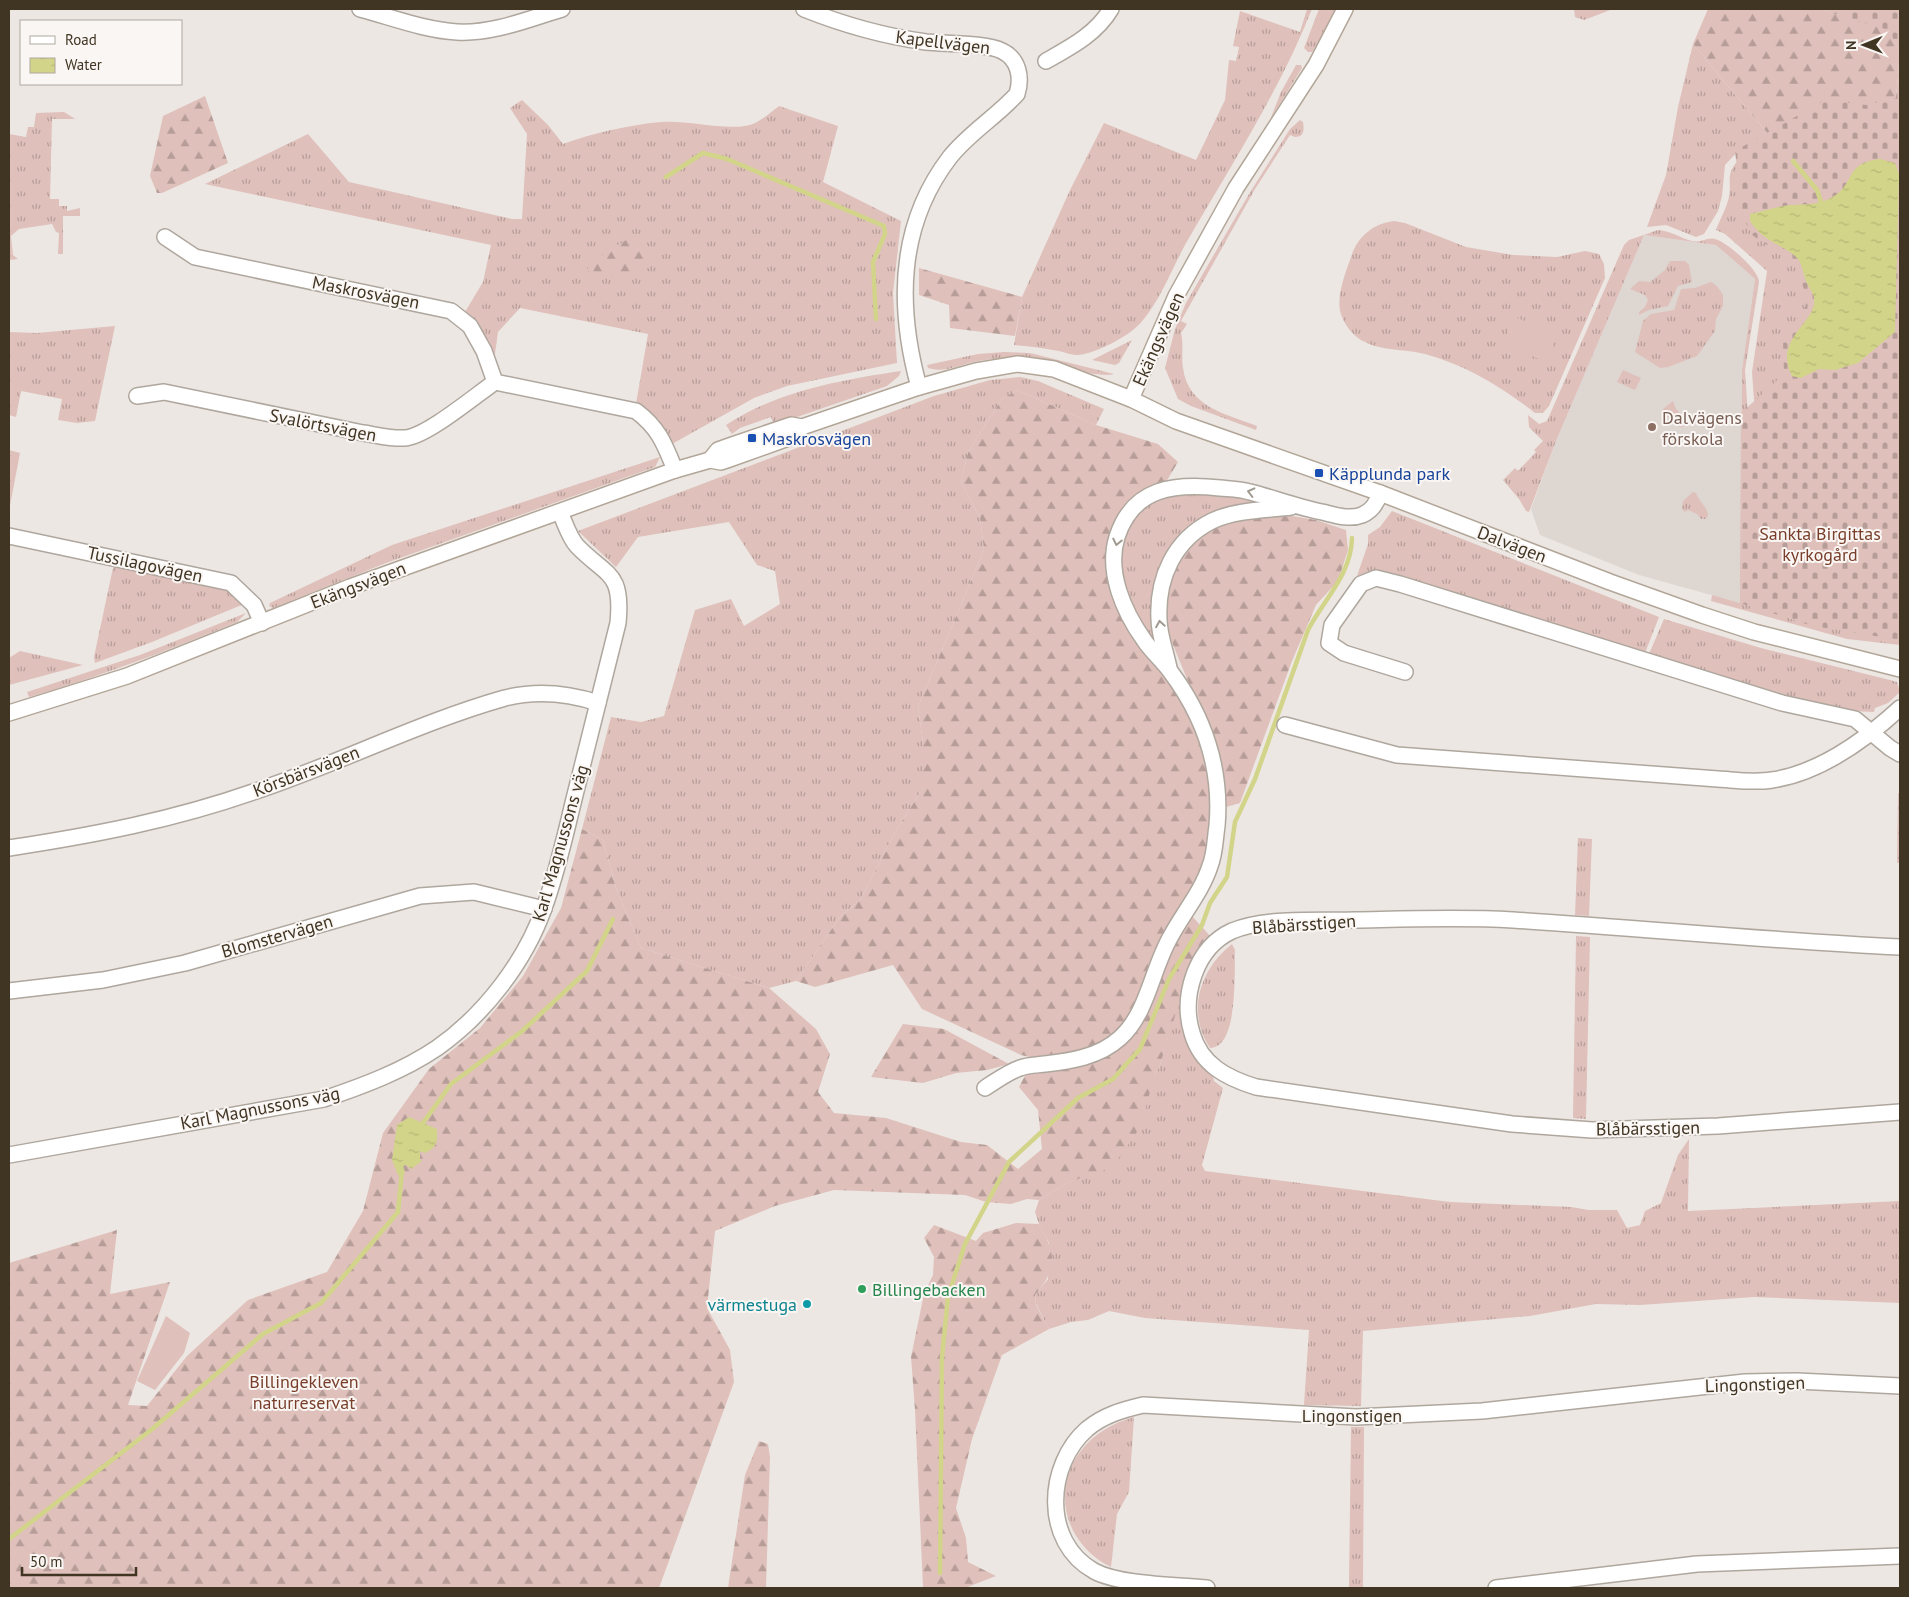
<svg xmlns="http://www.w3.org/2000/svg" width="1909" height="1597" font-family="'PT Sans',sans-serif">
<defs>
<pattern id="grass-tufts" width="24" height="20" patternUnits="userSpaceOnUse" patternTransform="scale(1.25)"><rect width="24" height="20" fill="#dfc0bb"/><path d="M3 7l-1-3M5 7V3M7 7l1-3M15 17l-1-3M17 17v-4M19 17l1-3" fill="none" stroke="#b69d98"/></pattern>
<pattern id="forest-firs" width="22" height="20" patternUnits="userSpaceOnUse" patternTransform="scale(1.25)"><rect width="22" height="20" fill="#dfc0bb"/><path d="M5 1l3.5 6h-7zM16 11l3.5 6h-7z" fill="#b69d98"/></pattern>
<pattern id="cemetery-stones" width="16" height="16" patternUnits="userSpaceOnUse" patternTransform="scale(1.25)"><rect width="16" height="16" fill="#dfc0bb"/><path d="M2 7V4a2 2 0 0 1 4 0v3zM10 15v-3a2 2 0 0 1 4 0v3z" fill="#b69d98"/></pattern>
<pattern id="water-ripples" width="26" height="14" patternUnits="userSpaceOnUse" patternTransform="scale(1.25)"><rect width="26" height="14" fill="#d2d489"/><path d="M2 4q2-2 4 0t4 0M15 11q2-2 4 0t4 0" fill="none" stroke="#b5b776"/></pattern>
</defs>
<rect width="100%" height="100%" fill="#ede7e3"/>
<path fill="#ddd6d1" d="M 1644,235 L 1716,245 L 1755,279 L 1742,370 L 1740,603 L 1639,575 L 1540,535 L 1531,509 L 1556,441 Z"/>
<g fill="url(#grass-tufts)">
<path d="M 1307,9 L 1312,9 C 1279,92 1230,167 1185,245 C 1171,270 1154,317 1129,333 C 1116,342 1093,354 1077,355 C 1071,355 1064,352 1059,351 C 1044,348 1029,346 1014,345 L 1022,297 L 1070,190 L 1104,123 L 1196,160 L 1225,100 L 1229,60 L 1236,61 L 1239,47 L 1233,46 L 1240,11 L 1300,32 Z"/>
<path d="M 1319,9 L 1337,9 L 1324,35 L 1312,52 L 1308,52 L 1304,48 Z"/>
<path d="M 1574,9 L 1613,9 L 1584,20 L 1575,17 Z"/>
<path d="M 1693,44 L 1769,135 L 1739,150 L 1725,165 L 1722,196 L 1718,211 L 1704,234 L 1696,237 L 1666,225 L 1647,227 L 1666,175 L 1678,107 Z"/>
<path d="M 1296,65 L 1301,65 L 1302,68 L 1270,120 L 1281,92 Z"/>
<path d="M 522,100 L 548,125 L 563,144 C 594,133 628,125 661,122 C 688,120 726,131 750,125 C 760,122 771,112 779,106 L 838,126 L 823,182 L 901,221 L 893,293 L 897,363 L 787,386 L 754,398 L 672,444 L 658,419 L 636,404 L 648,334 L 520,308 L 498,332 L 494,361 L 482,330 L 465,312 L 483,282 L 491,245 L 205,184 L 308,134 L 349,182 L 512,219 L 522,219 L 527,134 L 510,108 Z"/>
<path d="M 64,112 L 80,122 L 75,119 L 52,119 L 50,199 L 59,199 L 59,206 L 67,206 L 67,211 L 80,208 L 80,216 L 63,216 L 63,254 L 58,254 L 59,233 L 56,232 L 52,224 L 19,229 L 11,236 L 13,255 L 18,259 L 9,260 L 9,134 L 26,137 L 28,127 L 34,127 L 36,113 Z"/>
<path d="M 1300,120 L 1303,122 C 1304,129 1305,137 1295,137 L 1290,135 L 1255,189 L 1181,321 L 1187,324 L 1181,333 C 1184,345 1181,356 1183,368 C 1188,407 1226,414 1257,426 L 1256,430 L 1191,406 L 1178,399 L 1165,368 L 1175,329 L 1186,303 L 1249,194 L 1290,129 Z"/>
<path d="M 1743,155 L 1900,365 L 1755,414 L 1752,372 L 1767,271 L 1725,234 L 1716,230 C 1719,221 1724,213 1727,204 C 1735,180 1721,177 1743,155 Z"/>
<path d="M 1394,221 L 1405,223 L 1466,247 L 1513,255 L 1557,257 L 1585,251 L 1599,254 L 1604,264 L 1605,278 L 1549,406 L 1543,413 L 1535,413 C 1502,387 1466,365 1425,354 C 1406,349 1382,351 1365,342 C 1355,338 1346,327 1342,317 C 1334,299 1346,272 1352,254 C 1359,235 1375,223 1394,221 Z"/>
<path d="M 1658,230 C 1672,231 1680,238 1692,241 C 1701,243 1707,237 1715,239 C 1727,242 1759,270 1759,282 L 1745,370 L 1749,432 L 1900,615 L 1900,645 L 1847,639 L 1711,601 L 1712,595 L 1740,603 L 1742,370 L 1755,279 L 1716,245 L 1644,235 L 1556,441 L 1529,512 L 1526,511 L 1519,499 L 1503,480 L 1515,468 L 1518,471 L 1536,452 L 1534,450 L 1543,441 L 1529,427 L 1528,415 L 1539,424 L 1547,421 L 1624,245 L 1629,240 Z"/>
<path d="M 1670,261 L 1685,261 L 1689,265 L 1692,282 L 1678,286 L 1668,306 L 1649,310 L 1639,315 L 1639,312 L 1645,307 L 1648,300 L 1645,295 L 1630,289 L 1639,281 L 1650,282 L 1665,270 Z"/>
<path d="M 1711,282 L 1717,286 L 1723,295 L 1723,306 L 1716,319 L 1715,331 L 1697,356 L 1668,367 L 1660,368 L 1635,352 L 1643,321 L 1651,314 L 1674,310 L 1681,289 L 1695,288 Z"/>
<path d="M 115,326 L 95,421 L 77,423 L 58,420 L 62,399 L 21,391 L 16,417 L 9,415 L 9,332 L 37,333 Z"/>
<path d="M 1132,340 L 1119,363 L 1115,365 L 1092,360 Z"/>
<path d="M 1004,352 L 1030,353 L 1114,374 C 1097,379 1051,362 1031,359 C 1012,357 992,358 973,362 C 957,366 944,373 928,368 L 927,365 L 978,354 Z"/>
<path d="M 1623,370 L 1641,378 L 1635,390 L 1617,382 Z"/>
<path d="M 901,371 L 899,376 L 887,386 L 774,425 L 771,417 L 740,428 L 732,434 L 726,425 C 777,391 841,380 901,371 Z"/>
<path d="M 1020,377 L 1038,381 L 1104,409 L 1096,425 L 1017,390 L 1001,400 L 968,452 L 961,482 L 980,518 L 984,550 L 918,707 L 923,742 L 923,788 L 894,834 L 861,899 L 840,917 L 796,981 L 769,988 L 641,948 L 616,888 L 603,840 L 582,829 L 611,717 L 641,722 L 664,716 L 695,610 L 731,599 L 744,626 L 780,604 L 775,571 L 757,565 L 729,522 L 638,537 L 616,567 L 578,531 L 934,396 L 990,380 Z"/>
<path d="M 1673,401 L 1676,409 L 1686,420 L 1686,425 L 1683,427 L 1676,426 L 1673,419 L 1664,415 L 1663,409 Z"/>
<path d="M 9,450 L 20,453 L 9,511 Z"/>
<path d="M 660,457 L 655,467 L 386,563 L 273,608 L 269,606 L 270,603 L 392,545 Z"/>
<path d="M 1207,491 L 1281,505 L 1249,507 L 1161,648 C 1129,613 1104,559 1135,516 C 1142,508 1151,499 1161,495 C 1174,490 1194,492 1207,491 Z"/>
<path d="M 1693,492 L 1696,493 C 1699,502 1708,507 1708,516 L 1705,519 L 1701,519 L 1697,514 L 1688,510 L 1685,512 L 1682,509 L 1683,501 Z"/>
<path d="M 1392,511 L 1659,617 L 1645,653 L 1381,572 L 1369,572 L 1357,576 L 1368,544 L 1368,535 L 1380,527 Z"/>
<path d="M 114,563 L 229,588 L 244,604 L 152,642 L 95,663 L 94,657 Z"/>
<path d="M 246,613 L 237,622 C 168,650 100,677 29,697 L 27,692 L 140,655 Z"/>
<path d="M 1664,619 L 1761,648 L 1890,680 L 1897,682 L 1900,692 L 1888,703 L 1875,708 L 1874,712 C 1802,710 1719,676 1649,654 Z"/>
<path d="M 20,651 L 83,665 L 9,685 L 9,658 Z"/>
<path d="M 1898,793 L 1900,793 L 1900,863 L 1897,863 Z"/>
<path d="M 1578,838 L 1592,839 L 1589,916 L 1575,915 Z"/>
<path d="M 1576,936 L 1590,937 L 1586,1119 L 1573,1118 Z"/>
<path d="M 1232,944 L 1235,950 C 1234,970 1239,1048 1210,1048 C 1186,1012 1200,969 1232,944 Z"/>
<path d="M 1181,992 C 1181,1028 1186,1050 1213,1075 L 1214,1081 L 1223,1088 L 1202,1165 L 1205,1171 L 1450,1202 L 1571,1207 L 1589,1210 L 1617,1210 L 1627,1228 L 1640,1225 L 1645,1211 L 1661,1203 L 1678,1155 L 1689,1139 L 1688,1211 L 1900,1201 L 1900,1303 L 1754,1297 L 1640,1305 L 1596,1304 L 1530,1316 L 1363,1331 L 1361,1406 L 1304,1405 L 1309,1330 L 1145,1318 L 1109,1311 L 1088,1320 L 1071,1322 L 1049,1329 L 1036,1304 L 1035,1295 L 1048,1279 L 1049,1243 L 1039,1224 L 1035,1212 L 1039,1200 L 1069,1182 L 1083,1177 L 1154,1076 L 1160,1065 Z"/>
<path d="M 1134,1417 L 1129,1492 L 1117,1514 L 1111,1567 C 1067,1546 1050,1493 1080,1452 C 1094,1433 1113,1423 1134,1417 Z"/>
<path d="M 1351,1427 L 1364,1427 L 1363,1587 L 1349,1587 Z"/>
</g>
<g fill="url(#forest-firs)">
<path d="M 1708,9 L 1820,9 L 1888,29 L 1900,52 L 1896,98 L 1769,135 L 1693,44 Z"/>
<path d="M 205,96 L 228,163 L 162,193 L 157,193 L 150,176 L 163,116 Z"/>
<path d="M 626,240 L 648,246 L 649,267 L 636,277 L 603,277 L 586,270 L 604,254 Z"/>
<path d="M 919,268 L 1022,297 L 1015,336 L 950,328 L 949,305 L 919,295 Z"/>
<path d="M 1017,390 L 1096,425 L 1158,444 L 1178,462 L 1166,482 L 1140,494 L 1122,511 L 1112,530 L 1107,557 L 1168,679 L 1189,711 L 1208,760 L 1213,807 L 1206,863 L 1127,1022 L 1116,1035 L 1096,1046 L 1073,1055 L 1034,1058 L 1021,1055 L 922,1009 L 893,965 L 815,987 L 796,981 L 840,917 L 861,899 L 894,834 L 923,788 L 923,742 L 918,707 L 984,550 L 980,518 L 961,482 L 968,452 L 1001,400 Z"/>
<path d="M 1292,516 L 1316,520 L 1346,530 L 1348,550 L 1338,581 L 1316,605 L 1292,661 L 1240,803 L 1223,808 L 1198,706 L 1165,625 L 1167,580 L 1180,555 L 1207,530 L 1231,521 L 1257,517 Z"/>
<path d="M 582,829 L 603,840 L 616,888 L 641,948 L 769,988 L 816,1029 L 830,1054 L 818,1092 L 834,1113 L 886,1118 L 961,1142 L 987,1145 L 1018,1169 L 1042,1149 L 1038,1110 L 1019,1087 L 1027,1072 L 1100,1061 L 1144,1019 L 1159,973 L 1191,915 L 1212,938 L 1190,966 L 1160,1065 L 1154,1076 L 1144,1115 L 1137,1132 L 1118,1159 L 1103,1171 L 1069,1182 L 1039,1200 L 1027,1199 L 1011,1204 L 986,1202 L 965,1195 L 834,1190 L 775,1206 L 715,1231 L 707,1308 L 730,1350 L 734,1382 L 659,1588 L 9,1588 L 9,1263 L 117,1230 L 110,1294 L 170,1282 L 128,1405 L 147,1406 L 187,1356 L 248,1300 L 327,1272 L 363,1211 L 383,1133 L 429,1069 L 480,1028 L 523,976 L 561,908 Z"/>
<path d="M 903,1024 L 944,1029 L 1009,1064 L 987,1070 L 956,1073 L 923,1083 L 871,1077 Z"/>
<path d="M 1016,1223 L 1039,1224 C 1056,1254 1058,1268 1035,1295 L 1036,1305 L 1049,1329 L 1002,1355 L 972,1439 L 956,1508 L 966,1538 L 968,1562 L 996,1576 L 965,1588 L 923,1587 L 915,1410 L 911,1357 L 924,1294 L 933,1275 L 934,1257 L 924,1238 L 934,1225 L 976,1241 L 983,1233 Z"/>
<path d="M 759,1441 L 768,1444 L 770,1457 L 766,1588 L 728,1588 L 745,1475 Z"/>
</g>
<path fill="url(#cemetery-stones)" d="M 1820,9 L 1900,9 L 1900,640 L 1813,626 L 1740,603 L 1741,413 L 1784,374 L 1783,341 L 1809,301 L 1793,262 L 1752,235 L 1743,217 L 1735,151 L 1825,100 L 1866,105 L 1896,98 L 1900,52 L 1888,30 Z"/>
<g fill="#dfc0bb">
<path d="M 1514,317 L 1558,333 L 1547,362 L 1503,345 Z"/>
<path d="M 166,1316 L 190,1333 L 184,1353 L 155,1390 L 137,1381 Z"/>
</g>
<g fill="url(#water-ripples)">
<path d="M 1880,159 L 1895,163 L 1899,174 L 1895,332 L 1858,363 L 1835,370 L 1819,369 L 1801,378 L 1792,376 C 1772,338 1818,323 1814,298 C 1813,292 1808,287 1806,281 C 1803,274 1802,264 1798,259 C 1784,244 1765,244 1750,221 L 1750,214 C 1764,211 1778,206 1792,205 C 1806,204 1816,205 1829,199 C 1858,185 1841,164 1880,159 Z"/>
<path d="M 409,1117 L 437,1129 C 438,1141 437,1148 425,1153 L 420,1151 L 420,1159 L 422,1161 L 411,1169 L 406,1165 L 403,1166 L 405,1172 L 403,1176 L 398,1175 L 392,1160 L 397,1125 Z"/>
</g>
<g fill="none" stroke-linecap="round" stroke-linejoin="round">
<g stroke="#d2d489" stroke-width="4.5">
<path d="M 1793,161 L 1817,190 L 1821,202"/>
<path d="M 666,177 L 703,153 L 727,159 L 884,226 L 885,234 L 873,262 L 876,319"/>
<path d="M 420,1127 L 451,1084 L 521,1032 L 587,971 L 613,919"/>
<path d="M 9,1539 L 151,1430 L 263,1334 L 321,1303 L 398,1212 L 402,1171"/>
<path d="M 940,1573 L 942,1357 L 948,1297 L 965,1244 L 1009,1162 L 1078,1098 L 1113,1079 L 1140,1049 L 1169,979 L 1202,925 L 1210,903 L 1227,877 L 1235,822 L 1255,779 L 1308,630 C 1324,599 1351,575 1352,538"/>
</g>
<g stroke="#afa79e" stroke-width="18">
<g id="street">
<path d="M 360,9 C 391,17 424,30 457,32 C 493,34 528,19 562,9"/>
<path d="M 804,9 C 844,25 883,36 926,42 C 945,44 987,43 1002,51 C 1019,59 1022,78 1017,94 C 996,117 969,133 950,157 C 897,226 897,307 919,387"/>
<path d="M 1046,61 C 1071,47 1096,34 1111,9"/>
<path d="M 165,237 L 195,257 L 451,311 L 470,326 L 484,351 L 495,382 L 636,411 C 659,428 665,445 675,470"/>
<path d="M 137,396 L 164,392 L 363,433 C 377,435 391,439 405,438 C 426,437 476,395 495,382"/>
<path d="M 9,536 L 231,583 L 254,605 L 262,623"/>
<path d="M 1169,668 C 1166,652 1159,635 1159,619 C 1157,578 1174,540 1212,521 C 1235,510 1266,510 1291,507"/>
<path d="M 1405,672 L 1344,653 L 1329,643 L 1332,625 L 1361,584 L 1376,578 L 1400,584 L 1782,703 L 1855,719 L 1890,748 L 1900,754"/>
<path d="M 1285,725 L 1397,755 L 1718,779 C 1735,780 1754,783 1772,780 C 1820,773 1865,740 1900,708"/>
<path d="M 9,848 C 95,835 173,820 256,791 C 340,763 420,722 505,698 C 537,690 567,693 598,703"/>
<path d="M 1900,947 C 1771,941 1642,928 1513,920 C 1461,917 1407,919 1355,920 C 1318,921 1266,917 1232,931 C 1195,948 1181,997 1192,1033 C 1201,1065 1227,1078 1256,1087 L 1512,1124 L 1592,1130 L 1718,1126 L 1900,1112"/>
<path d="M 9,991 L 103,980 L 185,963 L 420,896 L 474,892 L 544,909"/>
<path d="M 985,1088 C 996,1081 1008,1072 1020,1068 C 1027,1065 1037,1065 1045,1064 C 1071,1061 1099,1057 1120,1038 C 1148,1013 1152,968 1171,936 C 1184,912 1202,891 1210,866 C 1215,854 1215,839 1217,826 C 1222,769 1204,716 1170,671 C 1162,660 1151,651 1144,640 C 1124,612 1106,572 1117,537 C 1133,487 1175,483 1220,488 C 1230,489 1240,489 1250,492 C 1274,498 1297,507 1322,512 C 1335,515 1349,520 1362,515 C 1372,511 1377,503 1380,493"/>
<path d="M 9,1155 L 324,1099 C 363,1086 403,1071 437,1048 C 484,1015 525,962 544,908 C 557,873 565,836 574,799 C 589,740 604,681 618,623 C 623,571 607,577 577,546 C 569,537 565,523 560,512"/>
<path d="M 1207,1588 C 1176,1585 1120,1585 1094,1571 C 1042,1542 1046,1465 1087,1429 C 1104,1415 1122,1410 1143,1405 L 1356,1417 L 1482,1411 L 1745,1382 L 1797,1381 L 1900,1386"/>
<path d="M 1496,1588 L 1697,1564 L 1900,1556"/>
</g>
</g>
<g stroke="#b2a698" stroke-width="18">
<g id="secondary">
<path d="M 1131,399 L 1176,296 L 1236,188 L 1316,65 L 1345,9"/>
<path d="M 710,460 L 718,450 L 732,445 L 791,425 L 802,427 L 919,387 L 976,371 L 1018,364 L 1054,369 L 1131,399 L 1176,421 L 1380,493 L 1610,582 L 1702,615 L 1754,632 L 1900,669"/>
<path d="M 9,713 L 127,676 L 350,587 L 675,470 L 710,460 L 721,462 L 727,460 L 794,436 L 802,427"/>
</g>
</g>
<use href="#street" stroke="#fff" stroke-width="15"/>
<use href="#secondary" stroke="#fff" stroke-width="15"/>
</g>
<defs><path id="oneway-chevron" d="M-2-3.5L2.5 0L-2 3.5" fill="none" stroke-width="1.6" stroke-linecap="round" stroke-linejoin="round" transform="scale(1.25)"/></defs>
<g stroke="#a09a90">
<use href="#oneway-chevron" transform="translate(1251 492) rotate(-166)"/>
<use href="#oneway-chevron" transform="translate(1117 542) rotate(102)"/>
<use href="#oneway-chevron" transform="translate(1160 624) rotate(-99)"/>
</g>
<circle fill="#8d6e63" stroke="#faf6f4" stroke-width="2" cx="1652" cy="427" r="5"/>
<g fill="#1a4fb4" stroke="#faf6f4" stroke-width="2">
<rect x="747" y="433" width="10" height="10" rx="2.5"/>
<rect x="1314" y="468" width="10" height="10" rx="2.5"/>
</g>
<circle fill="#2e9e5b" stroke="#faf6f4" stroke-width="2" cx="862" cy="1289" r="5"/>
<circle fill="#0f9aa8" stroke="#faf6f4" stroke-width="2" cx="807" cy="1304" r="5"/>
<g text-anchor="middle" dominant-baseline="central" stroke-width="4" stroke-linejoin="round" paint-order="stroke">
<g font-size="18" fill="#403422" stroke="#faf6f4">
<text transform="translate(943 42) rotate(7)">Kapellvägen</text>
<text transform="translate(366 292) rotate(11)">Maskrosvägen</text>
<text transform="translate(1158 339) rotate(-66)">Ekängsvägen</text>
<text transform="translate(323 425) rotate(11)">Svalörtsvägen</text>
<text transform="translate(1512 544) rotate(21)">Dalvägen</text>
<text transform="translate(145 564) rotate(12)">Tussilagovägen</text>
<text transform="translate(358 585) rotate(-21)">Ekängsvägen</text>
<text transform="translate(306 771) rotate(-21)">Körsbärsvägen</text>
<text transform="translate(560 843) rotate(-74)">Karl Magnussons väg</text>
<text transform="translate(1304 924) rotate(-4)">Blåbärsstigen</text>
<text transform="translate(277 936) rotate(-16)">Blomstervägen</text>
<text transform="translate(260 1108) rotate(-11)">Karl Magnussons väg</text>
<text transform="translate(1648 1128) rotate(-1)">Blåbärsstigen</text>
<text transform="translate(1755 1384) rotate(-2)">Lingonstigen</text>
<text x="1352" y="1415">Lingonstigen</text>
</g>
<g font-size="18" fill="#785e54" stroke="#faf6f4" text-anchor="start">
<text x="1662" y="417">Dalvägens<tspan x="1662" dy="21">förskola</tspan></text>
</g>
<g font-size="18" fill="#164399" stroke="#faf6f4" text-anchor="start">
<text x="762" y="438">Maskrosvägen</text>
<text x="1329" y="473">Käpplunda park</text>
</g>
<g font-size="18" fill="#783e2a" stroke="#faf6f4">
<text x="1820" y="533">Sankta Birgittas<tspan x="1820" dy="21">kyrkogård</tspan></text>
<text x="304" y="1381">Billingekleven<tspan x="304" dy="21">naturreservat</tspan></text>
</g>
<g font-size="18" fill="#27864d" stroke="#faf6f4" text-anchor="start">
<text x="872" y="1289">Billingebacken</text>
</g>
<g font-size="18" fill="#0d838f" stroke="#faf6f4" text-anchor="end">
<text x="797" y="1304">värmestuga</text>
</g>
</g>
<rect width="1909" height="1597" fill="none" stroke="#403422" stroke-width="20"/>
<rect x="20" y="20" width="162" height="65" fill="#faf6f4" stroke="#b0a8a0"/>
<rect x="30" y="36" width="25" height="8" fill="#ffffff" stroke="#b0a8a0"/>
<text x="65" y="45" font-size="15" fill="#403422">Road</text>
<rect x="30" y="58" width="25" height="15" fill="url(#water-ripples)" stroke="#b0a8a0"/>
<text x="65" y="70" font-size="15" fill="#403422">Water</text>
<g transform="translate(1864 45) rotate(269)" stroke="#faf6f4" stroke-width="4" paint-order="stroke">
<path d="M0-4L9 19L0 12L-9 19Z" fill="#403422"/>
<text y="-8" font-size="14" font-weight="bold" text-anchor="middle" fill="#403422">N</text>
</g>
<path d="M22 1567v8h114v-8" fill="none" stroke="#403422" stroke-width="2.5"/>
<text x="30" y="1567" font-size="15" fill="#403422" stroke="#faf6f4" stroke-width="4" paint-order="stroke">50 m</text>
</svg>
